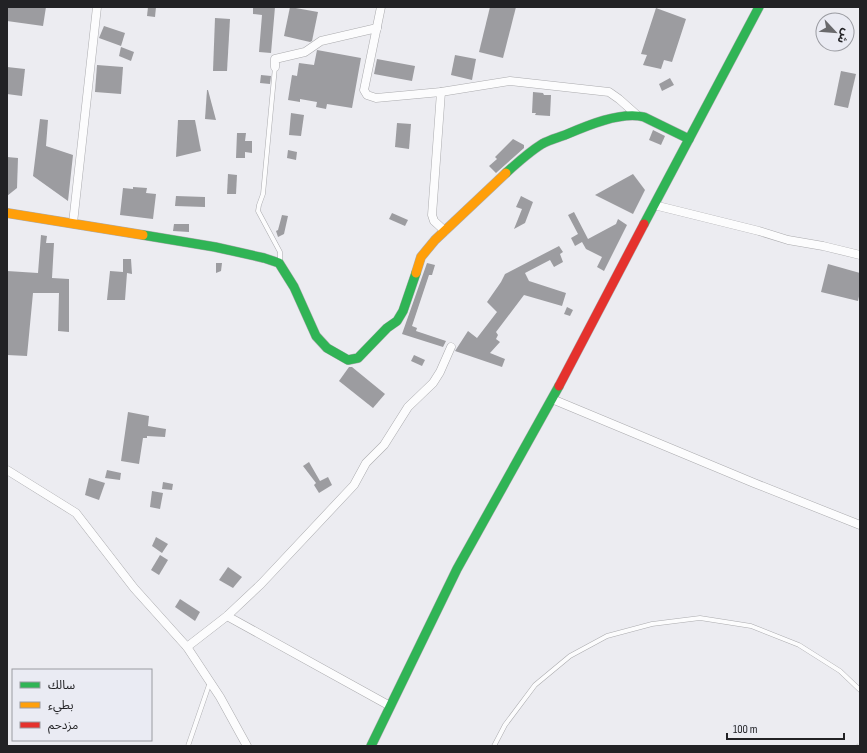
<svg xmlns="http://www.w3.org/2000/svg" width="867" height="753" font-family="'Sofia Sans Condensed','Noto Sans Arabic',sans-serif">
<rect width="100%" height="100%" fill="#ececf1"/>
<g fill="#9c9ca0">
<path d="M 7,7 L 46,7 L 43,26 L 7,21 Z"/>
<path d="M 148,7 L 156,7 L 155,17 L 147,16 Z"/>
<path d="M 253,7 L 275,7 L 271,53 L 259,52 L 262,15 L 253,14 Z"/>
<path d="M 290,7 L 318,12 L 312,41 L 310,42 L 284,36 Z"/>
<path d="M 490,7 L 516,7 L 503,58 L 479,52 Z"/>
<path d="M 656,8 L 686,19 L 672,62 L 664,60 L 661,69 L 643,65 L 647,55 L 641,54 Z"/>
<path d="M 215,18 L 230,19 L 227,71 L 213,71 Z"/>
<path d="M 104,26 L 125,33 L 121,46 L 99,38 Z"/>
<path d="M 121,47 L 134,52 L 131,61 L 119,56 Z"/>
<path d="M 317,50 L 361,58 L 352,108 L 327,104 L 326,109 L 316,107 L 317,102 L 300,99 L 300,102 L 288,100 L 292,75 L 297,76 L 299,63 L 314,65 Z"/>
<path d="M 455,55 L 476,59 L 472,80 L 451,75 Z"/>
<path d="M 377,59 L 415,66 L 412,81 L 374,74 Z"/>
<path d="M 97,65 L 123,67 L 121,94 L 95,92 Z"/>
<path d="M 7,67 L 25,69 L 22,96 L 7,94 Z"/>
<path d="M 841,71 L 856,74 L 848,108 L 834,105 Z"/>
<path d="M 261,75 L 271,76 L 270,84 L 260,83 Z"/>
<path d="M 670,78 L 674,85 L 662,91 L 659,84 Z"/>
<path d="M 207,90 L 208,90 L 216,120 L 205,119 Z"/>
<path d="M 533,92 L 543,93 L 544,95 L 551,95 L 550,116 L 535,115 L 536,113 L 532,113 Z"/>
<path d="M 291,113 L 304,115 L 301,136 L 289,135 Z"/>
<path d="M 40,119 L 48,120 L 46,146 L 73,155 L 68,201 L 33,176 Z"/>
<path d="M 178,120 L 195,120 L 201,151 L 176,157 Z"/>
<path d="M 397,123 L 411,124 L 409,149 L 395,147 Z"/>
<path d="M 653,130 L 665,136 L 661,145 L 649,140 Z"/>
<path d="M 237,133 L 246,133 L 245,141 L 252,141 L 252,153 L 245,152 L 245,158 L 236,158 Z"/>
<path d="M 513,139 L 524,145 L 524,148 L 496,173 L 489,166 L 497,159 L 495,157 Z"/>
<path d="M 288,150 L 297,152 L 296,160 L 287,158 Z"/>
<path d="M 7,157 L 18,158 L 17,188 L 7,196 Z"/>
<path d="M 228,174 L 237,175 L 236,194 L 227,194 Z"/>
<path d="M 633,174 L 645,190 L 633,214 L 595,195 Z"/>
<path d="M 133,187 L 147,188 L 146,193 L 156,194 L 153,219 L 120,215 L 123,188 L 133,189 Z"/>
<path d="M 176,196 L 205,197 L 205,207 L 175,206 Z"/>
<path d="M 521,196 L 533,202 L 525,223 L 514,229 L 522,209 L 516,207 Z"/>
<path d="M 574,212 L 588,239 L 616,224 L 618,219 L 627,225 L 604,271 L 597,267 L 602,257 L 586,249 L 582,242 L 575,246 L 571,238 L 578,234 L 568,215 Z"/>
<path d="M 392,213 L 408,220 L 405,226 L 389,219 Z"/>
<path d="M 282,215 L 288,216 L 284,234 L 278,237 L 276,231 L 278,230 Z"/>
<path d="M 174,224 L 189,224 L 189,232 L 173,231 Z"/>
<path d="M 41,235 L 47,236 L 46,243 L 54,243 L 52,278 L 69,279 L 69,332 L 58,331 L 59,293 L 33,293 L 27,356 L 7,355 L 7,271 L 38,273 Z"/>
<path d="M 559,246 L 563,252 L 560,254 L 563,262 L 554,267 L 550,260 L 525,273 L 529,281 L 566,293 L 562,306 L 524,295 L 496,332 L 498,335 L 496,339 L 500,342 L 490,353 L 505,359 L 502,367 L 455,351 L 468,331 L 477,338 L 497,312 L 487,302 L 501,282 L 505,274 Z"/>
<path d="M 123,259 L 131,259 L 132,274 L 127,273 L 125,300 L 107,300 L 110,271 L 123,272 Z"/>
<path d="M 216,263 L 222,263 L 221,271 L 216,273 Z"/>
<path d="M 427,263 L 435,265 L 432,275 L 429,275 L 412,326 L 417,328 L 416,331 L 446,341 L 443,347 L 402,334 Z"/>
<path d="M 828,264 L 860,273 L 860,292 L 858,301 L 821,292 Z"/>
<path d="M 567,307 L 573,310 L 570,316 L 564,314 Z"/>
<path d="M 414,355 L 425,360 L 422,366 L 411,361 Z"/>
<path d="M 349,367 L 352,367 L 385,394 L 373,408 L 339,381 Z"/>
<path d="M 128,412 L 149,416 L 148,426 L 166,429 L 165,437 L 147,436 L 147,438 L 143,438 L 139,464 L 121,461 Z"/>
<path d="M 309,462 L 320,481 L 328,477 L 332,485 L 319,493 L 314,485 L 316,483 L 303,466 Z"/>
<path d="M 107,470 L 121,473 L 120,480 L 105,478 Z"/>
<path d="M 89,478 L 105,483 L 99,500 L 85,495 Z"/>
<path d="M 163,482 L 173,484 L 172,490 L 162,489 Z"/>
<path d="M 152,491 L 163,493 L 160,509 L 150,507 Z"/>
<path d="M 156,537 L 168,544 L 162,553 L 152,546 Z"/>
<path d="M 160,555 L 168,560 L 159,575 L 151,570 Z"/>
<path d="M 228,567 L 242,577 L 233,588 L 219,580 Z"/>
<path d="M 180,599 L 200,612 L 195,621 L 175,607 Z"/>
</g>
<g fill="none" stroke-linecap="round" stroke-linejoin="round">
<g stroke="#ababae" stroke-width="5">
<g id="lane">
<path d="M 275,67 L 263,194 L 259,205 L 258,211 L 280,252 L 280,261"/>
<path d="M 188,746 L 210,682"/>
<path d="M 494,746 L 505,725 L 535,685 L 570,656 L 607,636 L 652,624 L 700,618 L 751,626 L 799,645 L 840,671 L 860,690"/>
</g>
</g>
<g stroke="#ababae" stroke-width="9">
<g id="street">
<path d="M 381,7 L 364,90 L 367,95 L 376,98 L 441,92 L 510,81 L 609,92 L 619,99 L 637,115"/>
<path d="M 275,67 L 275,59 L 305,52 L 321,41 L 377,28"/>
<path d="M 441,92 L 432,215 L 434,221 L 445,231"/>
<path d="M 654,205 L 759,231 L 788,240 L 823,246 L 860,255"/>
<path d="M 73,223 L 97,7"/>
<path d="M 552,399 L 754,483 L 860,525"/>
<path d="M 7,470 L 76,513 L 134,588 L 187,647 L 220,697 L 247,746"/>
<path d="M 227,616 L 390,706"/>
<path d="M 187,647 L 227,616 L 261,584 L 354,485 L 366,463 L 384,445 L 408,407 L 433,383 L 440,372 L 451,347"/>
</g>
</g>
<g stroke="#ababae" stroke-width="10">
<g id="fast">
<path d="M 506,173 C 517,163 529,152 542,144 C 549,140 557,138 565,135 C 586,126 621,111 644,117 L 689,139"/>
<path d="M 644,224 L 759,7"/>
<path d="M 143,235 L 215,247 L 264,258 L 279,263 L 294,287 L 316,336 L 327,348 L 348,360 L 358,358 L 387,328 L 397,321 L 403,311 L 416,273"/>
<path d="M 371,746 L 457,569 L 559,386"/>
</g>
</g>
<g stroke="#ababae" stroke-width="10">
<g id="slow">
<path d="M 7,213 L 143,235"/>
<path d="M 416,273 L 421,257 L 435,240 L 506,173"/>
</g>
</g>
<g stroke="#ababae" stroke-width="10">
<path id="jam" d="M 559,386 L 644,224"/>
</g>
<path stroke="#d3d3d5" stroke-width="1.5" stroke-dasharray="3 3" stroke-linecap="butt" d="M 856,746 L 860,742"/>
<use href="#lane" stroke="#fcfcfd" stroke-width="4"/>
<use href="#street" stroke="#fcfcfd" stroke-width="8"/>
<use href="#fast" stroke="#30b455" stroke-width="9"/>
<use href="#slow" stroke="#ff9f0a" stroke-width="9"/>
<use href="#jam" stroke="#e5322d" stroke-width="9"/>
</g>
<rect width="867" height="753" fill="none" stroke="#222225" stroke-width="16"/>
<rect x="12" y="669" width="140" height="72" fill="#eaebf3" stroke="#9a9ba1"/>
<rect x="20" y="682" width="20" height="6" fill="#30b455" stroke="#9a9ba1"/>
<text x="48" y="689" font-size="12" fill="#222225">سالك</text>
<rect x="20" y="702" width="20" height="6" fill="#ff9f0a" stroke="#9a9ba1"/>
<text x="48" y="709" font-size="12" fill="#222225">بطيء</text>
<rect x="20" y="722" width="20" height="6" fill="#e5322d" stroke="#9a9ba1"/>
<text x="48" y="729" font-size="12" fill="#222225">مزدحم</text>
<g transform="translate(835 32) rotate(116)"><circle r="19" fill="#eaebf3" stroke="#9a9ba1"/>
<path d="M0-3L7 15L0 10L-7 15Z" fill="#69696c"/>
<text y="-6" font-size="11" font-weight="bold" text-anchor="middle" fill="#222225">ش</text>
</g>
<path d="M727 733v6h117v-6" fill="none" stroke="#222225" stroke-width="2"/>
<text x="733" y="733" font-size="12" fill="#222225" stroke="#eaebf3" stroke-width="3" paint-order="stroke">100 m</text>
</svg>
